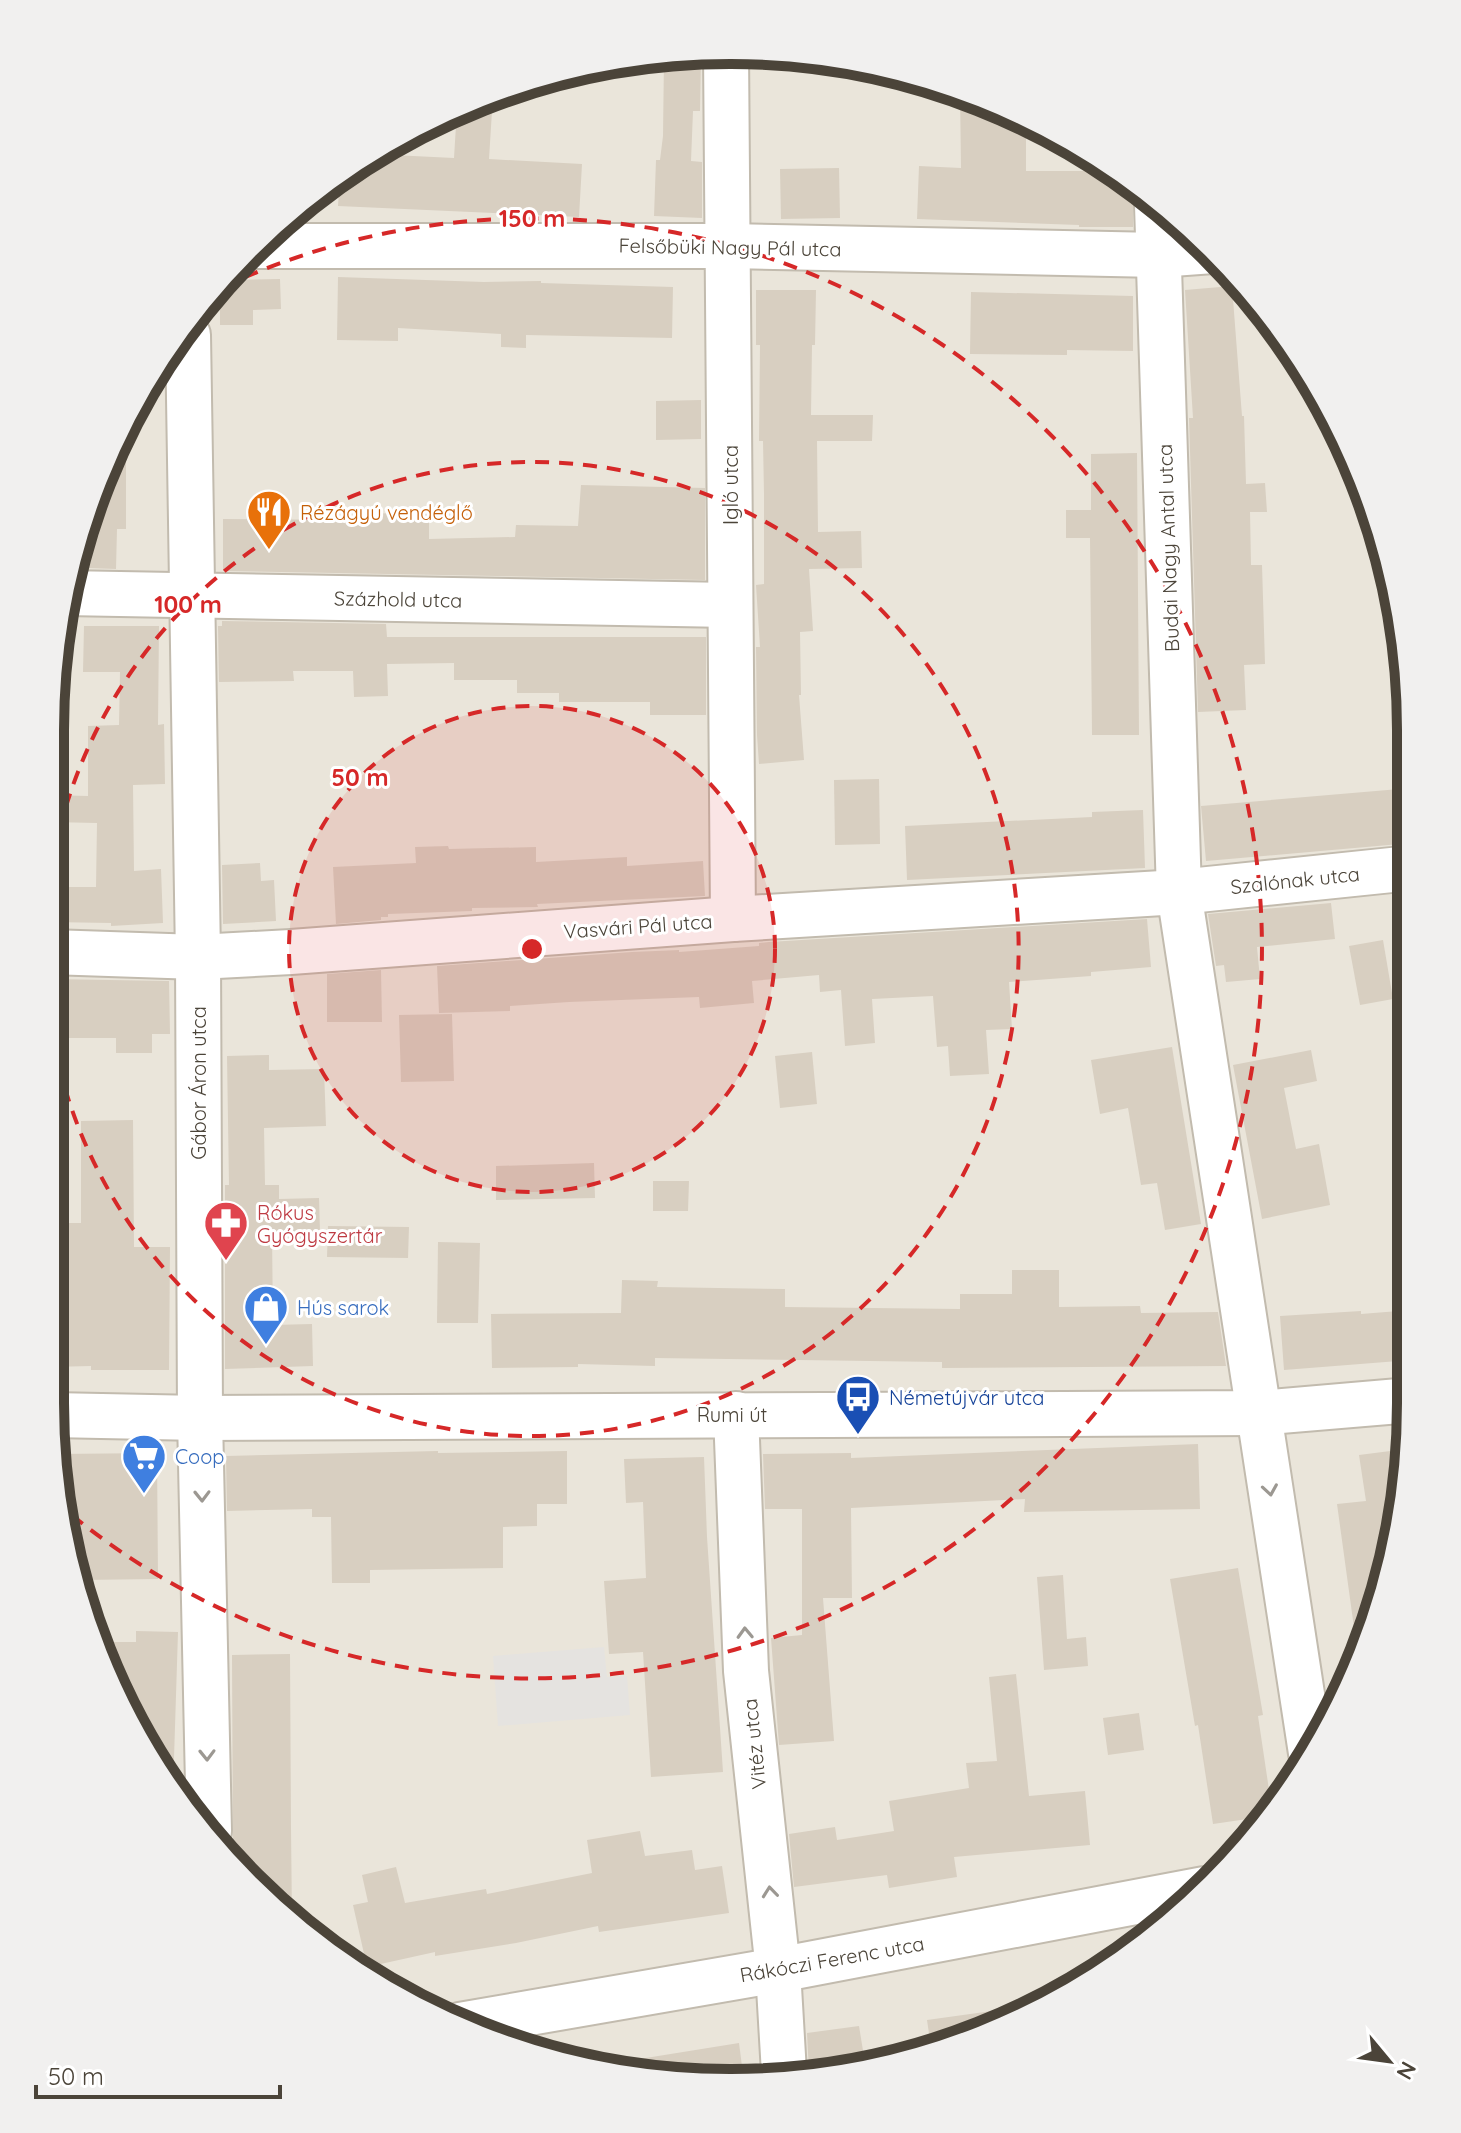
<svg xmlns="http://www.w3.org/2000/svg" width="1461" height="2133" font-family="Quicksand,sans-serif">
<rect width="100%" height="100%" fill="#f6f3ec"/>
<path fill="#eae5da" d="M 731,50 L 864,63 L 991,102 L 1109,165 L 1212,250 L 1341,429 L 1398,598 L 1411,731 L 1411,1402 L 1398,1536 L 1359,1663 L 1296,1781 L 1211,1884 L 1032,2013 L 863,2070 L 642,2077 L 470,2031 L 282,1914 L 164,1780 L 73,1579 L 50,1403 L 50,731 L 63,598 L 120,429 L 250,249 L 353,164 L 471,102 L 598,63 Z"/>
<path fill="#e5e3e0" d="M 604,1647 L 607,1677 L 627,1676 L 630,1715 L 498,1726 L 493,1656 Z"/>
<g fill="#d8cfc1">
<path d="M 701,53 L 700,111 L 693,111 L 691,161 L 702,162 L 702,218 L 654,216 L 656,160 L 660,160 L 663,136 L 664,57 Z"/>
<path d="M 960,92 L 991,102 L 1026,120 L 1026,171 L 1116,171 L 1133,185 L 1133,227 L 1079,227 L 1079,225 L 917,219 L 919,166 L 961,168 Z"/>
<path d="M 493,95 L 489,159 L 582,164 L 579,217 L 338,206 L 340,175 L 353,164 L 372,154 L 454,158 L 457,109 L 470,102 Z"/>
<path d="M 839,168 L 840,218 L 781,219 L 780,169 Z"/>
<path d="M 338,277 L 484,282 L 541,281 L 541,283 L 673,287 L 672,338 L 526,335 L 526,348 L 501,347 L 501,334 L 398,328 L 398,341 L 337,340 Z"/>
<path d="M 280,279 L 281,309 L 253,310 L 253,325 L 220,325 L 220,291 L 227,280 Z"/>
<path d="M 1232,286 L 1242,416 L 1244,416 L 1246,484 L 1265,483 L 1267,512 L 1250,512 L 1251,565 L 1262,565 L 1265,664 L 1244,665 L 1246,710 L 1198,712 L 1189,418 L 1193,418 L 1185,290 Z"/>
<path d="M 756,290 L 816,290 L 815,345 L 812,345 L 811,415 L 873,415 L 872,441 L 817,441 L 818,532 L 861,531 L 862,568 L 809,569 L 813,631 L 800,632 L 801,695 L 799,695 L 804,760 L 759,764 L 757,735 L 756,647 L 760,647 L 756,585 L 764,584 L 764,494 L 763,441 L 759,441 L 760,345 L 756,345 Z"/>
<path d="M 971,292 L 1133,296 L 1133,351 L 1067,350 L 1067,355 L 970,354 Z"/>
<path d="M 701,400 L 701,439 L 656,440 L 656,401 Z"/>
<path d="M 122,426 L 126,427 L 126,529 L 117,529 L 116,569 L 88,568 L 89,521 Z"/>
<path d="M 1137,453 L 1139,735 L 1092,735 L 1090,538 L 1066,538 L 1066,510 L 1091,510 L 1091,454 Z"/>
<path d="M 581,485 L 705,488 L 705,580 L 223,571 L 223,519 L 360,520 L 360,513 L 429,514 L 429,539 L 515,537 L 516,525 L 578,526 Z"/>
<path d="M 222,621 L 386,624 L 387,637 L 706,637 L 706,715 L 650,715 L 650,702 L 559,702 L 559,693 L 517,693 L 517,680 L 454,680 L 454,663 L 387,664 L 388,696 L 354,697 L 353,671 L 293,671 L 294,681 L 219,682 L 218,626 L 222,626 Z"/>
<path d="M 84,626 L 159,626 L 158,725 L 164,724 L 165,784 L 133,785 L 134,871 L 161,869 L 163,923 L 111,926 L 111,923 L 50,922 L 50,887 L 96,887 L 97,823 L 50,822 L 50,795 L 88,796 L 88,726 L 119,725 L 120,672 L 83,672 Z"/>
<path d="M 879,779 L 880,844 L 835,845 L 834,780 Z"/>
<path d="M 1411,788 L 1411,843 L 1206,861 L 1201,806 Z"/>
<path d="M 1143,810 L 1145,868 L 907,880 L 905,826 L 1092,817 L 1092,812 Z"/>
<path d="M 448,846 L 449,849 L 536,847 L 536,862 L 627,857 L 627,866 L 703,861 L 705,896 L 537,904 L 538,907 L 472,908 L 472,911 L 388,914 L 388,917 L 381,917 L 381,920 L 336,924 L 333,867 L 416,863 L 415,847 Z"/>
<path d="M 260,863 L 261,881 L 274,880 L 276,921 L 223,924 L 222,865 Z"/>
<path d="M 1331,903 L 1335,939 L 1257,947 L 1260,979 L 1226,982 L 1224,965 L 1216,966 L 1208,914 Z"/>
<path d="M 1147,919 L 1151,967 L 1091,972 L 1091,976 L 1009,982 L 1012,1029 L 986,1030 L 989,1074 L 950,1076 L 948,1046 L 937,1047 L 933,996 L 872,999 L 875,1043 L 845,1046 L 841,990 L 820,992 L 819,975 L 752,981 L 754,1003 L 700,1008 L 699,997 L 569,1002 L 510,1006 L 510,1011 L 439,1013 L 437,966 L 632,952 L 679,950 L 679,952 L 759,946 L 759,943 L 769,942 Z"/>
<path d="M 1383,940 L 1393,999 L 1360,1005 L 1349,946 Z"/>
<path d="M 381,970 L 382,1022 L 327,1022 L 327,974 Z"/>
<path d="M 50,979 L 169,981 L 170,1034 L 152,1034 L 152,1053 L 116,1053 L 116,1038 L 50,1038 Z"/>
<path d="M 452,1014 L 454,1081 L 401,1082 L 399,1015 Z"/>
<path d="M 1172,1047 L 1201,1224 L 1165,1230 L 1157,1183 L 1141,1185 L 1128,1108 L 1100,1114 L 1091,1060 Z"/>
<path d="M 1311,1050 L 1317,1081 L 1284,1088 L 1296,1149 L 1319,1144 L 1330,1205 L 1262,1219 L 1233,1065 Z"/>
<path d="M 812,1052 L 817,1104 L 780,1108 L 775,1056 Z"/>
<path d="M 269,1055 L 269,1070 L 324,1069 L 326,1126 L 264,1128 L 265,1185 L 279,1185 L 279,1199 L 319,1198 L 320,1232 L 272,1232 L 273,1325 L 312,1324 L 313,1366 L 225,1369 L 225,1185 L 229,1185 L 227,1056 Z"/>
<path d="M 133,1120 L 134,1247 L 170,1247 L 169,1370 L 91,1370 L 91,1366 L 50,1367 L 50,1223 L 81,1223 L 81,1121 Z"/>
<path d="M 594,1163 L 595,1198 L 496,1200 L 496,1166 Z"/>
<path d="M 653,1181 L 689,1181 L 688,1211 L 653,1211 Z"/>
<path d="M 328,1226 L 409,1227 L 408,1258 L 327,1257 Z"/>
<path d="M 438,1242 L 480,1243 L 478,1323 L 437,1323 Z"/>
<path d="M 1012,1270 L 1059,1270 L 1059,1307 L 1140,1306 L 1141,1313 L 1218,1312 L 1226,1366 L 942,1368 L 942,1362 L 655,1358 L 655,1366 L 578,1364 L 578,1367 L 492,1368 L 491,1314 L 621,1313 L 622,1280 L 658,1281 L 657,1287 L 785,1289 L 785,1307 L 960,1309 L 960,1294 L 1012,1294 Z"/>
<path d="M 1411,1310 L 1411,1360 L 1284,1370 L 1280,1316 L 1361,1311 L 1361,1314 Z"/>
<path d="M 1198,1444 L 1200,1509 L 1024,1512 L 1025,1499 L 851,1508 L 852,1598 L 823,1598 L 834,1741 L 779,1745 L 771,1638 L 802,1635 L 802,1509 L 765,1509 L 763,1454 L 851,1453 L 851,1458 Z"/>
<path d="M 1406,1449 L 1398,1536 L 1359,1664 L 1337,1504 L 1366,1501 L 1359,1455 Z"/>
<path d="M 438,1451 L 438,1453 L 567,1451 L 567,1504 L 537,1504 L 537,1526 L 503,1527 L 503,1568 L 370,1570 L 370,1583 L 332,1583 L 331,1517 L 312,1517 L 312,1509 L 227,1511 L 226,1456 Z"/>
<path d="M 157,1453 L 158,1579 L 82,1580 L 82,1534 L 67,1534 L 57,1454 Z"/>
<path d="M 704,1457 L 707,1537 L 723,1772 L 651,1777 L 643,1652 L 609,1654 L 604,1581 L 646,1578 L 643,1502 L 626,1503 L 624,1459 Z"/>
<path d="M 1238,1568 L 1263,1715 L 1258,1716 L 1272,1810 L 1268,1816 L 1213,1824 L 1198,1725 L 1195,1726 L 1170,1579 Z"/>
<path d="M 1063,1575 L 1067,1639 L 1086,1637 L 1088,1666 L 1044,1670 L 1037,1577 Z"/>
<path d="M 136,1631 L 178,1632 L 173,1790 L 164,1780 L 102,1642 L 136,1642 Z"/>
<path d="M 290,1654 L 291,1828 L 292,1920 L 282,1914 L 233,1858 L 232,1655 Z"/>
<path d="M 1016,1674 L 1029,1796 L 1085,1791 L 1090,1845 L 954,1857 L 957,1877 L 889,1888 L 887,1875 L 794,1887 L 789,1834 L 835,1827 L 837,1840 L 894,1831 L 889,1801 L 969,1788 L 966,1763 L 997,1761 L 989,1677 Z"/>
<path d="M 1139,1713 L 1144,1750 L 1108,1755 L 1103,1718 Z"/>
<path d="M 640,1831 L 645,1856 L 692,1850 L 695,1870 L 722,1866 L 729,1913 L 599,1932 L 598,1926 L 516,1943 L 435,1956 L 435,1952 L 367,1967 L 353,1905 L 368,1902 L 362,1875 L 396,1867 L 405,1903 L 486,1889 L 487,1894 L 592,1873 L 587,1840 Z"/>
<path d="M 999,2010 L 1002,2023 L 931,2047 L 927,2020 Z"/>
<path d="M 859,2026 L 866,2069 L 809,2072 L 807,2033 Z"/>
<path d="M 739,2043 L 743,2074 L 642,2077 L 628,2074 L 627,2061 Z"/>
</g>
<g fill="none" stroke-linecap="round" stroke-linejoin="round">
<g stroke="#c2bbae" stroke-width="48">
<g id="minor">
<path d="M 726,51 L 733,919"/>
<path d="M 1157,205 L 1179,892 L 1311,1753"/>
<path d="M 254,246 L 729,246 L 1158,255 L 1213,251"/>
<path d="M 188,335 L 198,957 L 200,1418 L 209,1831"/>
<path d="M 65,593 L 730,605"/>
<path d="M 50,952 L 198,957 L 291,952 L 733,919 L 1179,892 L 1411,868"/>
<path d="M 736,1414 L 746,1671 L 778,1970 L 784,2073"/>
<path d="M 52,1415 L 200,1418 L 1258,1413 L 1411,1400"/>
<path d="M 460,2025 L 778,1970 L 1204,1889"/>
</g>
</g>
<use href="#minor" stroke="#fff" stroke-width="44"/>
</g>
<defs><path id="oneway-chevron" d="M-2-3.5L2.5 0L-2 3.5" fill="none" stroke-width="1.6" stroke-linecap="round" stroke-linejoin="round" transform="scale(2)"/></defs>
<g stroke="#9c9892">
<use href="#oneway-chevron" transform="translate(1270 1490) rotate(81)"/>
<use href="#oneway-chevron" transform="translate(202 1496) rotate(89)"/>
<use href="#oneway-chevron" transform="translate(745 1633) rotate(-92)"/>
<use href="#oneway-chevron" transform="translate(207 1755) rotate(89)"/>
<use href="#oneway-chevron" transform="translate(770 1892) rotate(-96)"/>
</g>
<circle cx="532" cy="949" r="243" fill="#d62828" fill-opacity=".12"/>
<g fill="none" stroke="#d62828" stroke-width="4" stroke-dasharray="14 10">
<circle cx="532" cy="949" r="243"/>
<path d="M50 877A487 487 0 1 1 50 1021"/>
<path d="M223 287A730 730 0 1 1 68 1512"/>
</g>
<defs>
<g id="restaurant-pin" transform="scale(2.3)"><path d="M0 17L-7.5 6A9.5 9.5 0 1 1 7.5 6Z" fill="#e8710a" stroke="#fff"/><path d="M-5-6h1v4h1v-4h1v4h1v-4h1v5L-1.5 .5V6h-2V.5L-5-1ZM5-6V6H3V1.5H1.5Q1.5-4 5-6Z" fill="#fff"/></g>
<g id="pharmacy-pin" transform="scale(2.3)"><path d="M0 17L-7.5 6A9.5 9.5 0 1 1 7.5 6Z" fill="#e0444e" stroke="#fff"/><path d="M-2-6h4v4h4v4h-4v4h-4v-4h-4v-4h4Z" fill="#fff"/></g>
<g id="shop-pin" transform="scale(2.3)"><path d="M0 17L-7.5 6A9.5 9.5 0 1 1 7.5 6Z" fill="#3f7fe0" stroke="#fff"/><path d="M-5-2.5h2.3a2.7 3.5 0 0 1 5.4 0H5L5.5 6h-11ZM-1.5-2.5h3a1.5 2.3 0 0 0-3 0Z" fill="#fff"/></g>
<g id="bus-pin" transform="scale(2.3)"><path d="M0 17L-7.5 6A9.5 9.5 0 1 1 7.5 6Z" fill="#1a4fb4" stroke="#fff"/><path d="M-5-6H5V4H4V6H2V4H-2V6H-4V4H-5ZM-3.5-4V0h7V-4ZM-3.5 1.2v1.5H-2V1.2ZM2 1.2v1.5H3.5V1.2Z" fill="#fff"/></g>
<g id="supermarket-pin" transform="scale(2.3)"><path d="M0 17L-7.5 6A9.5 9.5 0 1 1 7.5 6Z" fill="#3f7fe0" stroke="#fff"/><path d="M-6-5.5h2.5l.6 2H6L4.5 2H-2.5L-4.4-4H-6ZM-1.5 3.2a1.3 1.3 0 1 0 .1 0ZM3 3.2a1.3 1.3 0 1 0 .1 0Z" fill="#fff"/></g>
</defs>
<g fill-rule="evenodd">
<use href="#restaurant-pin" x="269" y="512"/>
<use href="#pharmacy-pin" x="226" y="1223"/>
<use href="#shop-pin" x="266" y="1307"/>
<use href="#bus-pin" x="858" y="1397"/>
<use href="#supermarket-pin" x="144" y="1456"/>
</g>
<g text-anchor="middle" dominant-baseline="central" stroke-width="6" stroke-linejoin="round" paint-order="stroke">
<g font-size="20" fill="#4b4439" stroke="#fff">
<text transform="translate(730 247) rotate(1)">Felsőbüki Nagy Pál utca</text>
<text transform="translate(730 485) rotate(-90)">Igló utca</text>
<text transform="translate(1168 548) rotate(-92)">Budai Nagy Antal utca</text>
<text transform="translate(398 599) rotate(1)">Százhold utca</text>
<text transform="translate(1295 880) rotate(-6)">Szalónak utca</text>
<text transform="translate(638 926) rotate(-4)">Vasvári Pál utca</text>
<text transform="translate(198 1083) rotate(-90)">Gábor Áron utca</text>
<text x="732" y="1414">Rumi út</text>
<text transform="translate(754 1744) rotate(-96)">Vitéz utca</text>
<text transform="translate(832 1959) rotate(-10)">Rákóczi Ferenc utca</text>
</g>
<g font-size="20" fill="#c56008" stroke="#fff" text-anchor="start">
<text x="300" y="512">Rézágyú vendéglő</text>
</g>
<g font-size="20" fill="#be3a42" stroke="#fff" text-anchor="start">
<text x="257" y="1212">Rókus<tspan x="257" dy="23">Gyógyszertár</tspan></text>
</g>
<g font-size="20" fill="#366cbe" stroke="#fff" text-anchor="start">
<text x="297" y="1307">Hús sarok</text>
<text x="175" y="1456">Coop</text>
</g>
<g font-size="20" fill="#164399" stroke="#fff" text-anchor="start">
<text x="889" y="1397">Németújvár utca</text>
</g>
</g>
<path d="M0 0H1461V2133H0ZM730 64H731A666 666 0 0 1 1397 730V1403A666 666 0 0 1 731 2069H730A666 666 0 0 1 64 1403V730A666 666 0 0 1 730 64Z" fill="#f1f0ef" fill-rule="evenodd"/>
<path fill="none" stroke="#4b4439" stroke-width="10" d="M730 64H731A666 666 0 0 1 1397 730V1403A666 666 0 0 1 731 2069H730A666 666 0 0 1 64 1403V730A666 666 0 0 1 730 64Z"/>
<circle cx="532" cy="949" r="12" fill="#d62828" stroke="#fff" stroke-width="4"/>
<g font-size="24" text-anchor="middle" font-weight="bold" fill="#d62828" stroke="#fff" stroke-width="6" stroke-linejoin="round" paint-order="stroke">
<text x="532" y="227">150 m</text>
<text x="188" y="613">100 m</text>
<text x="360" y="786">50 m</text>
</g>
<g transform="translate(1389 2061) rotate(119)" stroke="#ffffff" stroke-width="6" paint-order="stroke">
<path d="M0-6L14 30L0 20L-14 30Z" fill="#4b4439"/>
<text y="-12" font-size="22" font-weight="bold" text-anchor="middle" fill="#4b4439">N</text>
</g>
<path d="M36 2085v12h244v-12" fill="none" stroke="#4b4439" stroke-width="4"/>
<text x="48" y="2085" font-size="24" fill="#4b4439" stroke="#ffffff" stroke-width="6" paint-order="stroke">50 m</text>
</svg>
